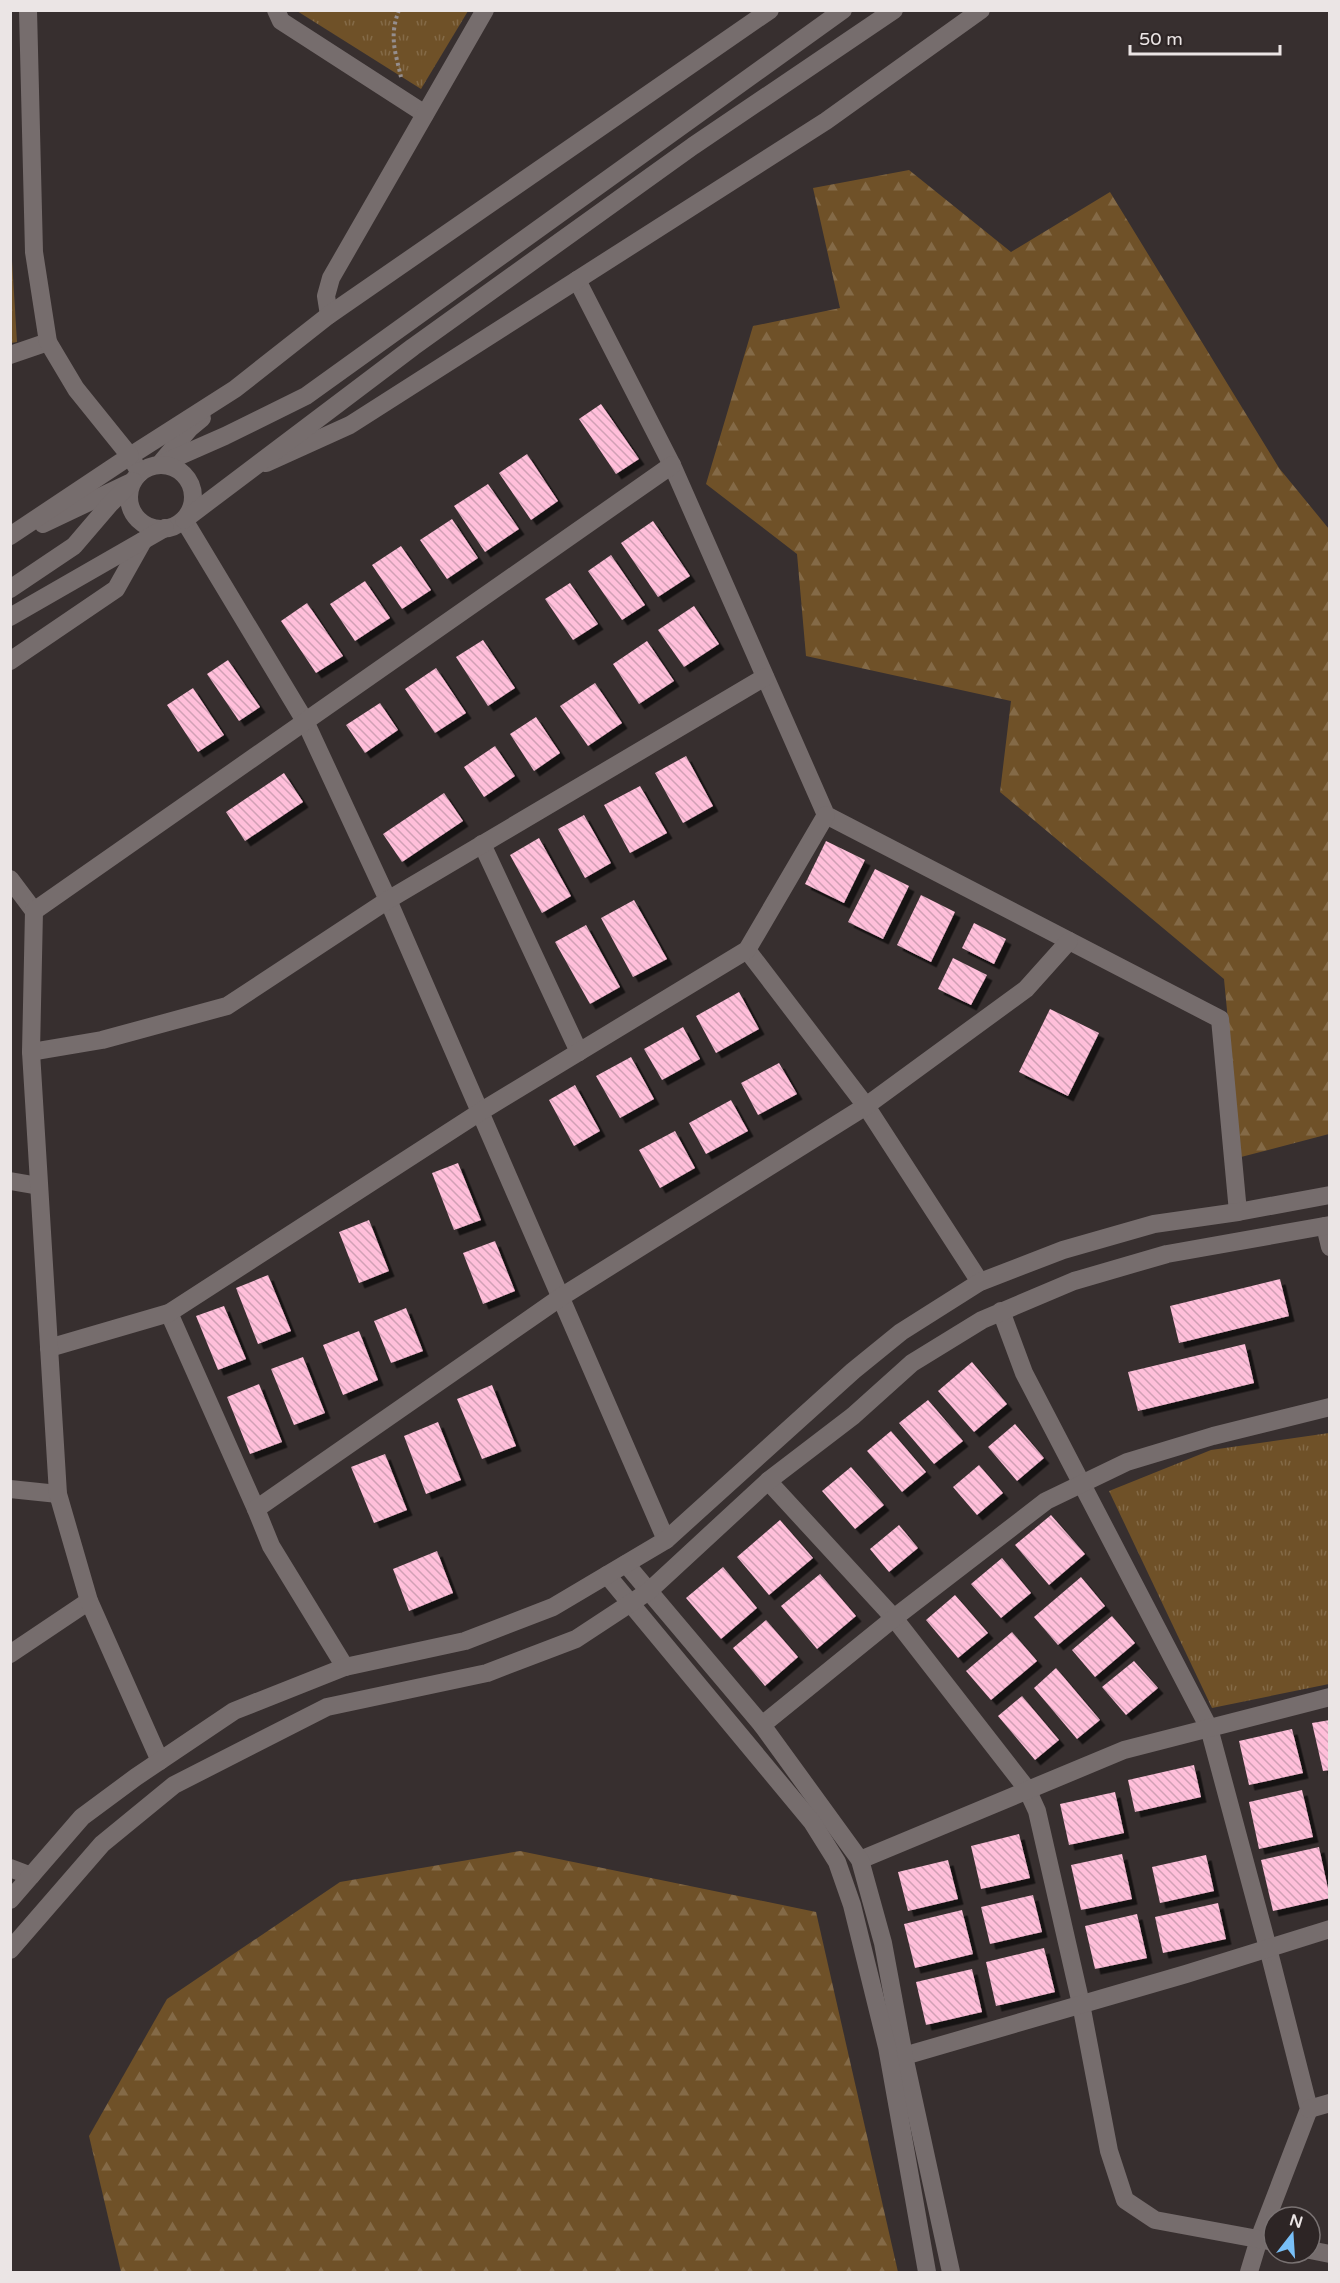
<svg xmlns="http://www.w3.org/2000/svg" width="1340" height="2283" font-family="'Varela Round',sans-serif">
<defs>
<pattern id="forest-firs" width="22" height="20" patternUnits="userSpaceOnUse" patternTransform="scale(1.5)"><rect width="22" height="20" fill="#6f5128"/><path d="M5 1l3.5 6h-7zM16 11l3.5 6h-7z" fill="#846a47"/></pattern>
<pattern id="park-tufts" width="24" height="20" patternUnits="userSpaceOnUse" patternTransform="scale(1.5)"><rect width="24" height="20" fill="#6f5128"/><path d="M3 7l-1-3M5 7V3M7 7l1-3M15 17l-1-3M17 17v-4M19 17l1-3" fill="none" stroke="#846a47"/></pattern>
<pattern id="building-back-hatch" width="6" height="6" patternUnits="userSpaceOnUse" patternTransform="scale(1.5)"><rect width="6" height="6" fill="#ffbfda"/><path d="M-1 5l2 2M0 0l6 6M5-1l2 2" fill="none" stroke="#d1a0b5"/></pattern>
<filter id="shadow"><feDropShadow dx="5.5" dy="5.5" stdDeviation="0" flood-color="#0009"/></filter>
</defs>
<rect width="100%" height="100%" fill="#372f2f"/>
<g fill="url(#forest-firs)">
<path d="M 909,170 L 1011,252 L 1110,192 L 1279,468 L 1329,529 L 1329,1134 L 1241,1157 L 1224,979 L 1000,792 L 1011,701 L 806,656 L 797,554 L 706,484 L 753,326 L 840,308 L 813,188 Z"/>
<path d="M 10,228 L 17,342 L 11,343 L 10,343 Z"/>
<path d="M 520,1851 L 816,1912 L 898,2272 L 121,2272 L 89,2136 L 167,1999 L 340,1882 Z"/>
</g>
<g fill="url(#park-tufts)">
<path d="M 297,11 L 468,10 L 468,11 L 421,89 Z"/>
<path d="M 1329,1433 L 1329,1684 L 1212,1708 L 1109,1491 L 1211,1450 Z"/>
</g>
<g fill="url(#building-back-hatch)" filter="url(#shadow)">
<path d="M 601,404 L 639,459 L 616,474 L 579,419 Z"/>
<path d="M 527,454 L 558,501 L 531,520 L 499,473 Z"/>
<path d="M 488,484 L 519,529 L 485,552 L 454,506 Z"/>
<path d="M 452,519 L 478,558 L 447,579 L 420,540 Z"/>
<path d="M 653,521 L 690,576 L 658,597 L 621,543 Z"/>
<path d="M 401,546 L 431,590 L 402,609 L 372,565 Z"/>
<path d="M 611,555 L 645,605 L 622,620 L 588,571 Z"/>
<path d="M 365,581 L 390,618 L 355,641 L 330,604 Z"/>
<path d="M 570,583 L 598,624 L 573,640 L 545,599 Z"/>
<path d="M 307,603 L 343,656 L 316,673 L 281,621 Z"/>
<path d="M 694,606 L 719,644 L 684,667 L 658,630 Z"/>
<path d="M 483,640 L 515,688 L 488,706 L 456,657 Z"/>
<path d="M 647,641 L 674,681 L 639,704 L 613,664 Z"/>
<path d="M 228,660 L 260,707 L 239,721 L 207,674 Z"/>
<path d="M 436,668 L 466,713 L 435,733 L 405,689 Z"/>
<path d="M 595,683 L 622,723 L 588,746 L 560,706 Z"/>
<path d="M 193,688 L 224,735 L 198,752 L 167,705 Z"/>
<path d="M 380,703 L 398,730 L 365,753 L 346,725 Z"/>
<path d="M 536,717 L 560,753 L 534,771 L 510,734 Z"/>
<path d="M 495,746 L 515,776 L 484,797 L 464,767 Z"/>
<path d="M 686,756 L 713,806 L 683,823 L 655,773 Z"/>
<path d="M 284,773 L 303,802 L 245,841 L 226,812 Z"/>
<path d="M 640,786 L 667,833 L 630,853 L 604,805 Z"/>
<path d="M 444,793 L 463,821 L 402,862 L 383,834 Z"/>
<path d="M 584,815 L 611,863 L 585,878 L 558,829 Z"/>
<path d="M 539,838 L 571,896 L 542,913 L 510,855 Z"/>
<path d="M 826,841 L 865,860 L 844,903 L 805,884 Z"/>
<path d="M 875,869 L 909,886 L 883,939 L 848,922 Z"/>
<path d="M 921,895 L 955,912 L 931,962 L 897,945 Z"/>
<path d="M 634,900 L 667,959 L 633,977 L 601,918 Z"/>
<path d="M 974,923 L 1006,939 L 994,964 L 962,948 Z"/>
<path d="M 586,925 L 620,987 L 590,1004 L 555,942 Z"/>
<path d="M 953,958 L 987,975 L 971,1005 L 938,989 Z"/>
<path d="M 739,992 L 759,1029 L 716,1053 L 696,1016 Z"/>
<path d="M 1050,1009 L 1099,1033 L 1068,1096 L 1019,1072 Z"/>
<path d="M 683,1027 L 700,1059 L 662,1080 L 644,1049 Z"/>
<path d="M 631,1057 L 654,1099 L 620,1118 L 596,1076 Z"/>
<path d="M 779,1063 L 797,1094 L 758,1115 L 741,1083 Z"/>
<path d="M 575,1085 L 600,1131 L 574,1146 L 549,1100 Z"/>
<path d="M 731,1100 L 748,1131 L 706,1154 L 689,1123 Z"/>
<path d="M 675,1131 L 695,1168 L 660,1188 L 639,1150 Z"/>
<path d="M 458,1163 L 481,1220 L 454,1230 L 432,1173 Z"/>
<path d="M 369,1220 L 389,1271 L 359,1283 L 339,1232 Z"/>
<path d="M 495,1241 L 515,1291 L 483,1304 L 463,1253 Z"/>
<path d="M 268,1275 L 291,1331 L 258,1344 L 236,1288 Z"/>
<path d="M 1280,1279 L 1289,1316 L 1179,1343 L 1170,1306 Z"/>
<path d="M 224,1306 L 246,1359 L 218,1370 L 196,1316 Z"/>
<path d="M 406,1308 L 423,1351 L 391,1363 L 374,1321 Z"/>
<path d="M 359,1331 L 378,1380 L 343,1395 L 323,1345 Z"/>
<path d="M 1245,1344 L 1254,1383 L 1138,1411 L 1128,1372 Z"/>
<path d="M 303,1357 L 325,1413 L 294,1425 L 271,1369 Z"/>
<path d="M 972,1362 L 1007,1404 L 974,1432 L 938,1391 Z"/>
<path d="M 259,1384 L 282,1442 L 250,1454 L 227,1397 Z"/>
<path d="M 492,1385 L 516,1446 L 482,1459 L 457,1399 Z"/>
<path d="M 928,1400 L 963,1441 L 934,1464 L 899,1423 Z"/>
<path d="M 438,1422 L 461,1480 L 426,1494 L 404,1436 Z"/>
<path d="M 1015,1424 L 1044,1458 L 1017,1481 L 988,1447 Z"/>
<path d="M 891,1431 L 926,1472 L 902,1492 L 867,1451 Z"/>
<path d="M 385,1454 L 407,1510 L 374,1523 L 351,1467 Z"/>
<path d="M 979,1465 L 1003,1493 L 977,1515 L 953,1487 Z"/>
<path d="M 851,1467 L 884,1505 L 855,1529 L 822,1491 Z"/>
<path d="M 1051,1515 L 1085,1554 L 1049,1585 L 1015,1545 Z"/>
<path d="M 780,1520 L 813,1558 L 769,1595 L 737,1557 Z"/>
<path d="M 899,1525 L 918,1548 L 889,1572 L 870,1549 Z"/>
<path d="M 437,1551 L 453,1593 L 409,1611 L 393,1569 Z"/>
<path d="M 1002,1558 L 1031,1593 L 1001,1618 L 971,1584 Z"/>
<path d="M 723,1567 L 757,1608 L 721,1639 L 686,1598 Z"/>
<path d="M 820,1574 L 856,1616 L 817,1649 L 781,1606 Z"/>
<path d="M 1081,1577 L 1105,1606 L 1058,1645 L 1034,1617 Z"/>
<path d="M 955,1595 L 988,1633 L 958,1658 L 926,1620 Z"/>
<path d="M 1112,1616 L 1135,1643 L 1095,1677 L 1072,1650 Z"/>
<path d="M 766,1620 L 798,1657 L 765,1686 L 733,1648 Z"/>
<path d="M 1012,1632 L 1037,1661 L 991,1700 L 966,1671 Z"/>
<path d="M 1134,1661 L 1158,1688 L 1126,1715 L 1102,1687 Z"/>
<path d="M 1056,1668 L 1100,1720 L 1077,1739 L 1034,1688 Z"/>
<path d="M 1022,1696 L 1059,1740 L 1035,1760 L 998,1716 Z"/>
<path d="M 1330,1720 L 1330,1770 L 1323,1771 L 1312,1723 Z"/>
<path d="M 1292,1729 L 1303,1773 L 1249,1785 L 1239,1741 Z"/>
<path d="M 1194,1765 L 1201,1797 L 1135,1812 L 1128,1780 Z"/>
<path d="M 1302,1790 L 1313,1837 L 1259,1849 L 1249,1802 Z"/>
<path d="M 1115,1792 L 1124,1833 L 1069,1845 L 1060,1804 Z"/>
<path d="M 1019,1834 L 1030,1878 L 981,1889 L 971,1846 Z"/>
<path d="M 1319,1847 L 1330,1898 L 1273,1911 L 1261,1860 Z"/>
<path d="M 1122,1854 L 1132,1899 L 1081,1910 L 1071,1865 Z"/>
<path d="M 1206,1855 L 1214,1891 L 1160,1903 L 1152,1867 Z"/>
<path d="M 948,1860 L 958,1899 L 908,1911 L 898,1872 Z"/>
<path d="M 1033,1895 L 1042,1932 L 990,1944 L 981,1907 Z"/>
<path d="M 1218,1903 L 1226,1939 L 1163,1953 L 1155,1917 Z"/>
<path d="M 962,1910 L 973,1954 L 915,1968 L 904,1924 Z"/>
<path d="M 1137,1914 L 1147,1958 L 1095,1969 L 1085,1926 Z"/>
<path d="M 1044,1948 L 1055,1992 L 996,2006 L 986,1962 Z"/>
<path d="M 972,1969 L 982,2012 L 926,2025 L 916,1982 Z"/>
</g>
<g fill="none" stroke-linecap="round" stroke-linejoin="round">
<path stroke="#958e8e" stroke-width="4" stroke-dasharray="3 3" stroke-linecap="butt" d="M 399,10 C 389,36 395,51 401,77"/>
<g stroke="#766d6d" stroke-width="18">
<path d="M 276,10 L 281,21 L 425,114"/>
<path d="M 577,280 L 672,465 L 826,815 L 1220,1019 L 1238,1212"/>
<path d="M 329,315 L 326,296 L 331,278 L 485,10"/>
<path d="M 10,355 L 48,342"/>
<path d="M 266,463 L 350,425 L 826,121 L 981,10"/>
<path d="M 159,465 L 190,428 L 202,418"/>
<path d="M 140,473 L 130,456 L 235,389 L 329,315 L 770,10"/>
<path d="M 184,520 L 305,721 L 388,900 L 666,1540"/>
<path d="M 43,524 L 129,483"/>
<path d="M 10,536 L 130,456 L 76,389 L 48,342 L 34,252 L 28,10"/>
<path d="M 10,661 L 116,589 L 143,541"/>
<path d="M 482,844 L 579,1052"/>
<path d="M 10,879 L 34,911"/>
<path d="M 747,950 L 866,1106 L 980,1282"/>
<path d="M 31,1052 L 102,1040 L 227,1006 L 388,900 L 765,677"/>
<path d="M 10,1181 L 39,1186"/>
<path d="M 1325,1226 L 1330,1247"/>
<path d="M 1001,1311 L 1024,1373 L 1209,1728 L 1268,1948 L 1309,2109 L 1259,2239 L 1249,2272"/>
<path d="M 169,1313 L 256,1509"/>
<path d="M 49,1348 L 169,1313 L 480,1112 L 747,950 L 826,815"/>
<path d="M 768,1481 L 894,1618 L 1027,1789 L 1037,1811 L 1081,2004 L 1109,2151 L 1125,2200 L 1155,2220 L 1274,2242"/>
<path d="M 10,1489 L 58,1494"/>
<path d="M 10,1654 L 89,1601"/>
<path d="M 345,1667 L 271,1546 L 256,1509 L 561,1297 L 866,1106 L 1026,989 L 1069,941"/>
<path d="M 762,1725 L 894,1618 L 1046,1501 L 1127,1462 L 1213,1436 L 1330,1407"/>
<path d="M 160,1761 L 89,1601 L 58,1494 L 31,1052 L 34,911 L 672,465"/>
<path d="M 860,1860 L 1124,1750 L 1330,1697"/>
<path d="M 10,1868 L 31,1876"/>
<path d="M 904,2056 L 1186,1974 L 1330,1929"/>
<path d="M 1309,2109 L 1330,2103"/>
<path d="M 1310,2250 L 1330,2254"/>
</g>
<g stroke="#766d6d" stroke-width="18">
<path d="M 159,465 L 225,436 L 306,396 L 843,10"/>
<circle cx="161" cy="497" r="32"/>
<path d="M 184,520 L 413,347 L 693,146 L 894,10"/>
<path d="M 10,589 L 74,546 L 110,504 L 133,481"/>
<path d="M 10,617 L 165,528"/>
<path d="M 626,1564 L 762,1725 L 860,1860 L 883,1943 L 904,2056 L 951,2272"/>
<path d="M 607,1575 L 812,1822 L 837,1862 L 852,1905 L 887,2047 L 927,2272"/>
<path d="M 10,1900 L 82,1817 L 136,1777 L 234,1711 L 345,1667 L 465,1641 L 553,1607 L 666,1540 L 853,1371 L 901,1332 L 980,1282 L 1063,1250 L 1154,1224 L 1238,1212 L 1330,1195"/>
<path d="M 10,1950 L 102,1844 L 174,1785 L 327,1707 L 487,1673 L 576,1639 L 649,1591 L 768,1481 L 853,1416 L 912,1363 L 982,1320 L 1074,1281 L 1167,1254 L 1330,1225"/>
</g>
</g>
<rect width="1340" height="2283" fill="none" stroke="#ebe5e5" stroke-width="24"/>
<g transform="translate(1292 2235) rotate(17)"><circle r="28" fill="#2d2525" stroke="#797272" stroke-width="1.5"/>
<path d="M0-4.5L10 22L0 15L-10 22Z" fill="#78bff7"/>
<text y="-9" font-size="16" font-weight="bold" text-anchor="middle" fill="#ebe5e5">N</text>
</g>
<path d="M1130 45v9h150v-9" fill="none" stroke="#ebe5e5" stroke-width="3"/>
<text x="1139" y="45" font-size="18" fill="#ebe5e5" stroke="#2d2525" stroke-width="4.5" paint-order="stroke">50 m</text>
</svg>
